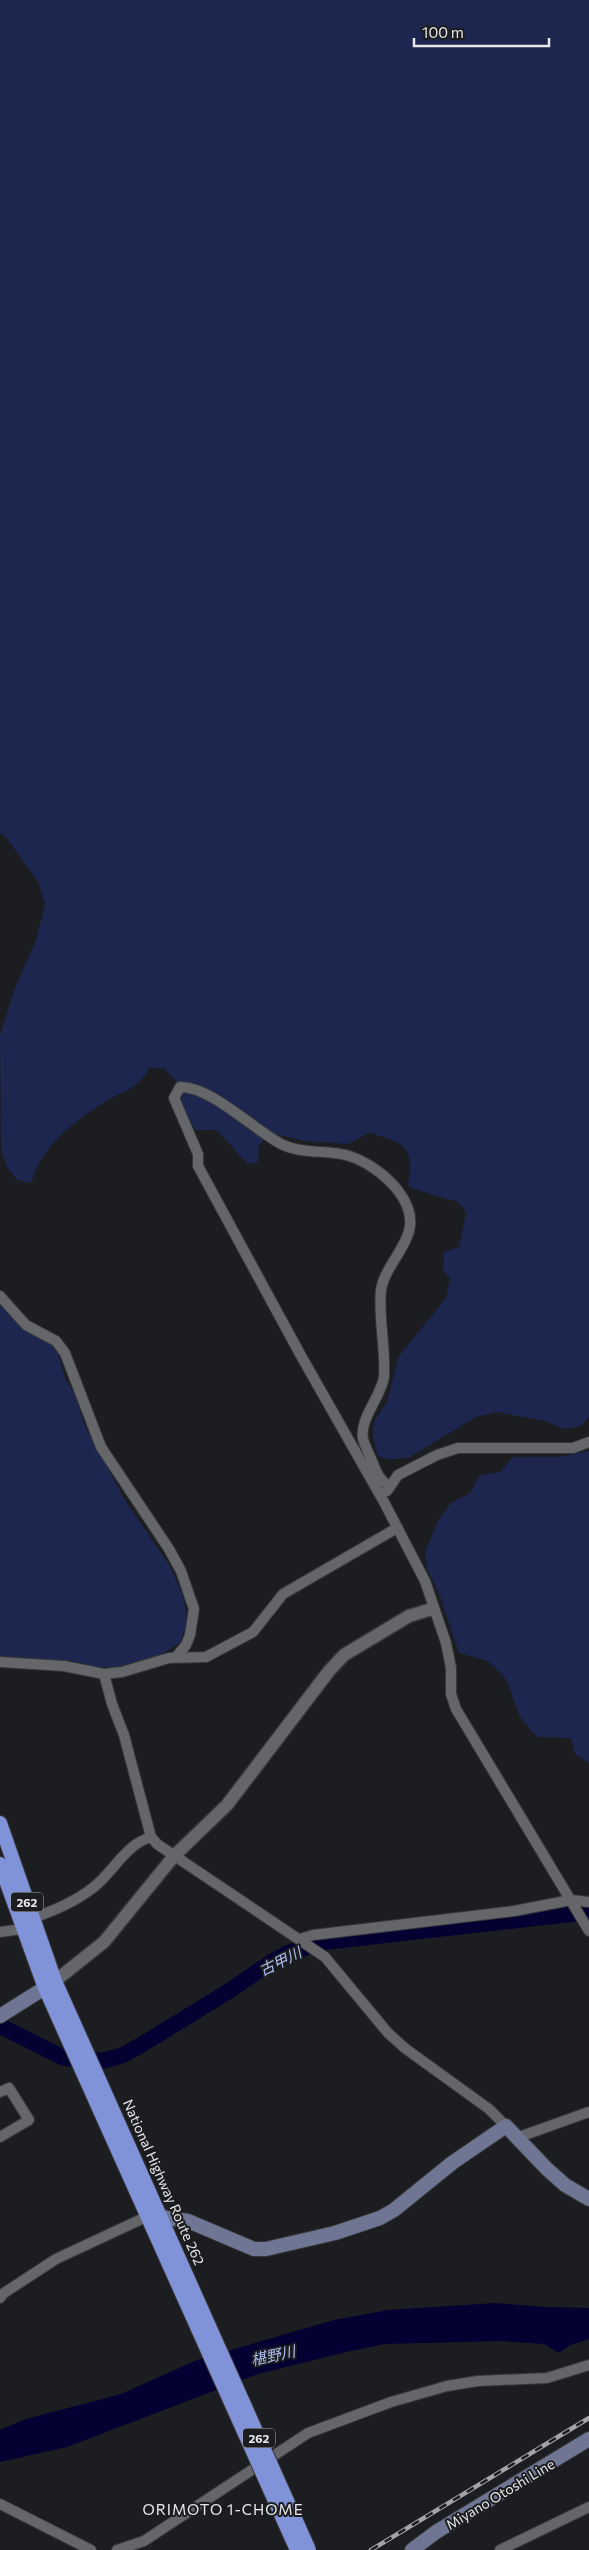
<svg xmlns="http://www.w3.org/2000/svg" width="589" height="2550" font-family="Commissioner,'Noto Sans JP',sans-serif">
<rect width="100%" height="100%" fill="#1c1d20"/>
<g fill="#1d264f">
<path d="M 0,0 L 589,0 L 589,1416 L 581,1426 L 564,1429 L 545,1421 L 496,1412 L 476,1417 L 408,1458 L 388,1459 L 378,1456 L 373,1438 L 374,1422 L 387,1401 L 399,1356 L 446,1298 L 450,1279 L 443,1269 L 444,1252 L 459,1247 L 466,1212 L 458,1202 L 411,1188 L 408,1184 C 416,1147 402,1141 369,1133 L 348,1144 L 305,1141 L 271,1133 L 259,1145 L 258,1162 L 248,1164 C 240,1157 221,1132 215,1130 C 209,1129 202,1131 195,1130 L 180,1101 L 177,1082 L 164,1068 L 149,1068 C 141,1088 122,1091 105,1102 C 75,1120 40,1148 31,1183 L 17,1180 L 7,1167 L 1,1150 L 0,1035 L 15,988 L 36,940 L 45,904 L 38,882 L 5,836 L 0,834 Z"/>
<path d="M 0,1300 L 49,1340 L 58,1352 L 65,1379 L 74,1392 L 84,1424 L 126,1502 L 170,1566 L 184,1599 L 187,1622 L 180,1643 L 159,1656 L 116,1667 L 97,1667 L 73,1661 L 0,1656 Z"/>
<path d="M 589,1451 L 589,1763 L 575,1754 L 571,1738 L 537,1737 L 520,1717 L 506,1679 L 488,1661 L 459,1653 L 440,1596 L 427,1569 L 425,1552 L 439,1519 L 451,1503 L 470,1493 L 480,1475 L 500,1472 L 513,1457 L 557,1457 Z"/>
</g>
<path fill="#040032" d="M 495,2303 L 545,2307 L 589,2308 L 589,2339 L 570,2345 L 559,2353 L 544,2344 L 502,2341 L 385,2344 L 346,2352 L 258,2374 L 67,2447 L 0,2462 L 0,2430 L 26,2419 L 121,2394 L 197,2360 L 334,2320 L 388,2310 Z"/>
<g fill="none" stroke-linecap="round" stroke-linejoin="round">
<path stroke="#040032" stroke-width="16" d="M 0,2026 L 62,2057 L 85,2061 L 106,2060 L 123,2055 L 141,2045 L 229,1991 L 270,1963 L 288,1953 L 324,1942 L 589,1912"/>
<g stroke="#38383a" stroke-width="12">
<g id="minor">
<path d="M 0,1296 L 26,1325 L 56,1341 L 65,1353 L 101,1447 L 169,1549 L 181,1571 L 194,1609 L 190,1635 L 186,1645 L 177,1656"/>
<path d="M 389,1486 C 379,1480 376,1471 372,1461 C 369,1454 365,1446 363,1439 C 359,1419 381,1397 384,1377 C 386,1349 378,1316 381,1290 C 384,1271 399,1256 406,1239 C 423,1205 384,1170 355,1158 C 331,1148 305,1156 281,1144 C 253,1129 210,1086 180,1087 L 174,1098 L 198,1154 L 198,1166 L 300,1354 L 384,1502 L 425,1581 L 446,1643 L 451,1668 L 451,1694 L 456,1709 L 589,1931"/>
<path d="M 387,1491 L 398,1475 L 437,1455 L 458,1448 L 573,1448 L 589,1442"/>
<path d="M 0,1662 L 64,1666 L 104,1674 L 122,1672 L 169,1658 L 206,1657 L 253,1632 L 283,1594 L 397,1528"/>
<path d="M 104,1674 L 112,1704 L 124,1735 L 151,1837 L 157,1844 L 325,1957 L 388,2033 L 406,2049 L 489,2109 L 506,2126"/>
<path d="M 32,1918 C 54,1911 76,1901 94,1887 C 114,1871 126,1844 151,1837"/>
<path d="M 0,1932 L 22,1929"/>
<path d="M 300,1939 L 313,1935 L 514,1911 L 571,1900 L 589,1902"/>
<path d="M 0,2092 L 9,2088 L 29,2120 L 0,2137"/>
<path d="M 519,2137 L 589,2112"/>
<path d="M 0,2298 L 4,2293 L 56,2259 L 146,2217"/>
<path d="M 0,2504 L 91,2550"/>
<path d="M 117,2550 L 144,2541 L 308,2433 L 391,2402 L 447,2386 L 478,2381 L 547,2378 L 589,2365"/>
<path d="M 500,2550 L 589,2507"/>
</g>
</g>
<g stroke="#38383a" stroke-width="15">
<path id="tertiary" d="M 55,1981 L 104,1942 L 174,1856 L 227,1805 L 329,1671 L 344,1655 L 409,1616 L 432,1609"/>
</g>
<g stroke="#38383a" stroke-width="16">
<g id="secondary">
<path d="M 0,2016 L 54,1982"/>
<path d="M 150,2217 L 161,2217 L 188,2221 L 254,2249 L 266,2249 L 335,2233 L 380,2218 L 394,2210 L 452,2163 L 506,2126 L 547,2169 L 565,2185 L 589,2199"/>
<path d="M 412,2550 L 436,2532 L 589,2439"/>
</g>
</g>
<g stroke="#38383a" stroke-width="16">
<g id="trunk">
<path d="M 0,1823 L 55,1981 L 209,2326"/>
<path d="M 0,1864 L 45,1988 L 198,2329"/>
</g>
</g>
<use href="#minor" stroke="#656669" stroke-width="10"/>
<use href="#tertiary" stroke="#656669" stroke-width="12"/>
<use href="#secondary" stroke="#6f7693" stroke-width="14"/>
<use href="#trunk" stroke="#8092d8" stroke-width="14"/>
<g stroke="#a4a4a6" stroke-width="4.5">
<path id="rail" d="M 371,2550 L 589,2418"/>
</g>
<use href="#rail" stroke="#1c1d20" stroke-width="2.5" stroke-dasharray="8" stroke-linecap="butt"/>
<g stroke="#38383a" stroke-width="16" stroke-linecap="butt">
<g id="trunk-bridge">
<path d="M 209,2326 L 309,2550"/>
<path d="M 198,2329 L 297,2550"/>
</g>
</g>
<use href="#trunk-bridge" stroke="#8092d8" stroke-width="14"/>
</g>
<g text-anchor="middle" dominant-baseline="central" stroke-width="4" stroke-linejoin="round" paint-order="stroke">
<g fill="#1c1d20" stroke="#ababad" stroke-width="1">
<rect x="11" y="1892.5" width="32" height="19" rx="4"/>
<rect x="243" y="2428.5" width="32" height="19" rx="4"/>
</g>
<g font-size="12" font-weight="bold" fill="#e8e8ea">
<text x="27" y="1902">262</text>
<text x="259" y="2438">262</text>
</g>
<g font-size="14" fill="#e8e8ea" stroke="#1c1d20">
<text transform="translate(164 2182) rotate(66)">National Highway Route 262</text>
<text transform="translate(500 2494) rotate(-31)">Miyano Otoshi Line</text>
</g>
<g font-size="15" font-style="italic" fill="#b0c0f4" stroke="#1c1d20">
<text transform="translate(280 1961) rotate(-26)">古甲川</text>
<text transform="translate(273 2355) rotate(-12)">椹野川</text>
</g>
<g font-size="15" letter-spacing="1" fill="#e8e8ea" stroke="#1c1d20">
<text x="223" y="2509">ORIMOTO 1-CHOME</text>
</g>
</g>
<path d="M414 38v8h135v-8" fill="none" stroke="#e8e8ea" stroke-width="2.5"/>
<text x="422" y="38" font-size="15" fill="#e8e8ea" stroke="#1c1d20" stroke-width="4" paint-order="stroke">100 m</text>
</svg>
